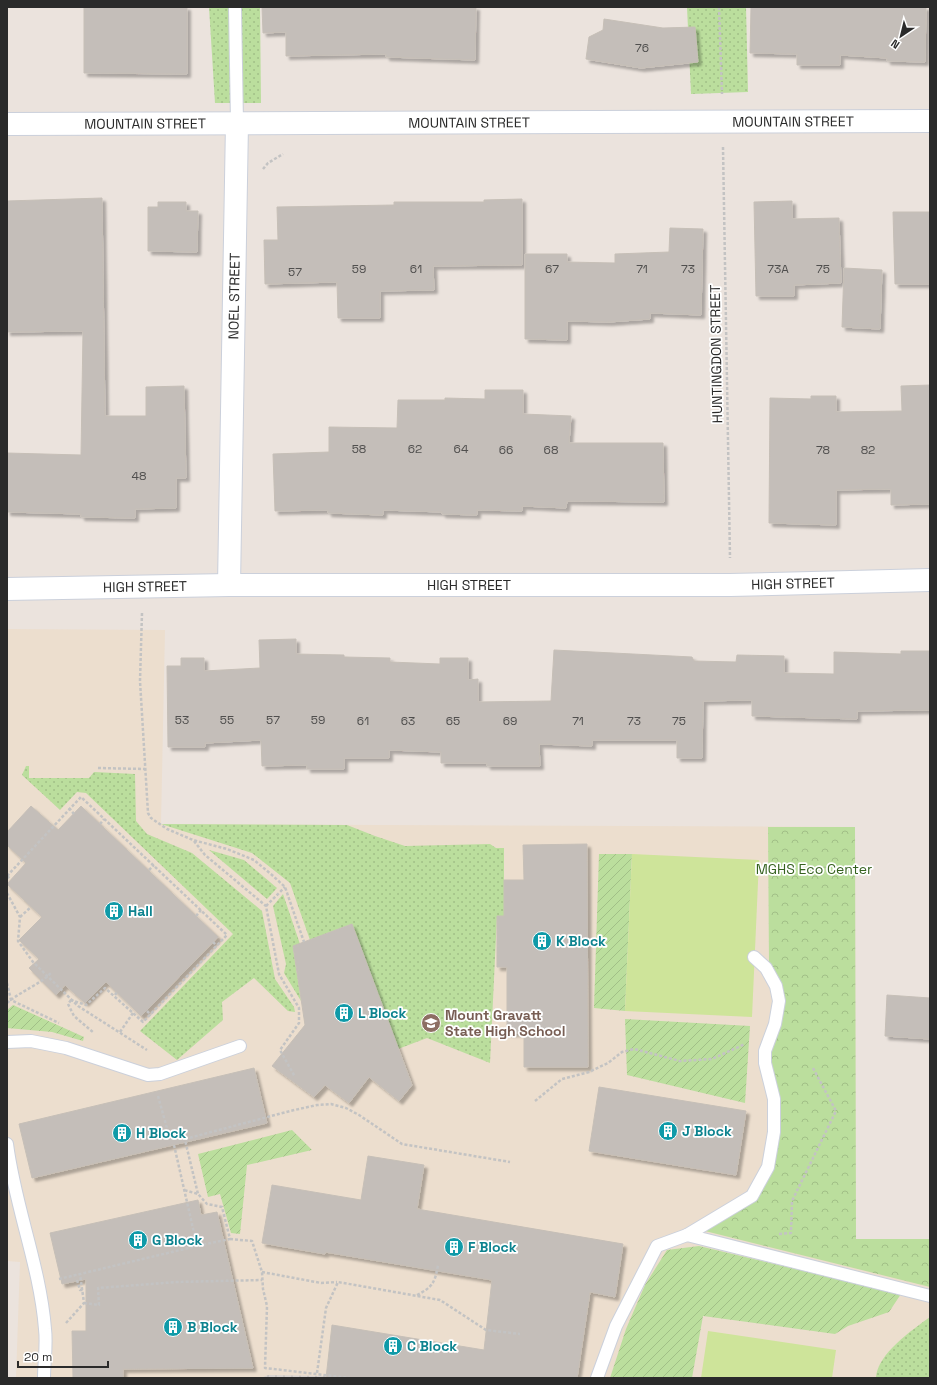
<svg xmlns="http://www.w3.org/2000/svg" width="937" height="1385" font-family="'Space Grotesk',sans-serif">
<defs>
<pattern id="grass-dots" width="8" height="8" patternUnits="userSpaceOnUse"><rect width="8" height="8" fill="#bbde9d"/><path d="M2 2h.1M6 6h.1" fill="none" stroke="#a1bf87" stroke-width="1.8" stroke-linecap="round"/></pattern>
<pattern id="forest-crowns" width="20" height="18" patternUnits="userSpaceOnUse"><rect width="20" height="18" fill="#bbde9d"/><path d="M2 6a3 3 0 1 1 6 0M12 15a3 3 0 1 1 6 0" fill="none" stroke="#a1bf87"/></pattern>
<pattern id="garden-furrows" width="10" height="10" patternUnits="userSpaceOnUse"><rect width="10" height="10" fill="#bbde9d"/><path d="M-1 1l2-2M0 10L10 0M9 11l2-2" fill="none" stroke="#a1bf87"/></pattern>
<pattern id="plaza-grid" width="8" height="8" patternUnits="userSpaceOnUse"><rect width="8" height="8" fill="#d8d3d0"/><path d="M0 4h8M4 0v8" fill="none" stroke="#bab5b3"/></pattern>
<filter id="shadow"><feDropShadow dx="3.5" dy="3.5" stdDeviation="1" flood-color="#0004"/></filter>
</defs>
<rect width="100%" height="100%" fill="#ebe3dd"/>
<path fill="#ecdece" d="M 7,629 L 165,630 L 161,824 L 855,827 L 856,1239 L 930,1239 L 930,1378 L 16,1378 L 20,1262 L 7,1261 Z"/>
<g fill="url(#grass-dots)">
<path d="M 209,7 L 260,7 L 261,103 L 215,103 Z"/>
<path d="M 687,7 L 746,7 L 748,92 L 691,94 Z"/>
<path d="M 26,766 L 29,766 L 29,778 L 89,778 L 94,772 L 135,774 L 136,821 L 147,834 L 192,853 L 262,911 L 275,979 L 294,1007 L 295,1012 L 288,1011 L 254,978 L 222,1002 L 223,1020 L 177,1060 L 140,1031 L 233,934 L 86,793 L 77,792 L 60,810 L 22,775 Z"/>
<path d="M 161,824 L 347,825 L 375,836 L 405,846 L 490,844 L 496,848 L 504,848 L 504,916 L 497,916 L 490,1063 L 427,1038 L 398,1049 L 352,924 L 310,940 L 290,883 L 252,853 Z"/>
<path d="M 209,850 L 244,860 L 277,888 L 267,899 Z"/>
<path d="M 283,894 L 300,944 L 293,947 L 301,1001 L 284,973 L 286,964 L 273,906 Z"/>
<path d="M 930,1317 L 930,1378 L 876,1378 C 877,1354 912,1330 930,1317 Z"/>
</g>
<path fill="url(#forest-crowns)" d="M 768,827 L 855,827 L 856,1239 L 930,1239 L 930,1287 L 705,1231 L 754,1202 L 773,1170 L 769,1062 L 784,1001 L 769,965 Z"/>
<g fill="url(#garden-furrows)">
<path d="M 599,854 L 632,854 L 625,1011 L 594,1008 Z"/>
<path d="M 13,1005 L 84,1037 L 83,1041 L 52,1032 L 7,1028 L 7,1010 Z"/>
<path d="M 625,1019 L 750,1026 L 745,1103 L 627,1075 Z"/>
<path d="M 292,1130 L 312,1150 L 247,1165 L 240,1234 L 231,1233 L 220,1194 L 208,1197 L 198,1154 Z"/>
<path d="M 699,1246 L 901,1294 L 889,1312 L 848,1326 L 835,1334 L 703,1316 L 692,1378 L 610,1378 L 626,1329 L 645,1285 L 667,1250 Z"/>
</g>
<g fill="#cee49a">
<path d="M 632,854 L 759,860 L 752,1017 L 625,1011 Z"/>
<path d="M 708,1331 L 836,1350 L 832,1378 L 701,1378 Z"/>
</g>
<path fill="url(#plaza-grid)" d="M 268,1375 L 326,1376 L 337,1378 L 261,1378 Z"/>
<g fill="#c4beb9" stroke="#c6bfb7" filter="url(#shadow)">
<path d="M 84,7 L 187,7 L 187,74 L 84,73 Z"/>
<path d="M 262,7 L 476,7 L 475,60 L 386,57 L 386,54 L 286,56 L 286,32 L 263,33 Z"/>
<path d="M 751,7 L 926,7 L 925,62 L 887,61 L 887,58 L 840,55 L 840,65 L 797,65 L 797,54 L 750,53 Z"/>
<path d="M 604,19 L 663,28 L 695,27 L 698,62 L 641,68 L 586,59 L 589,37 L 603,30 Z"/>
<path d="M 102,198 L 105,416 L 146,416 L 146,387 L 184,386 L 186,478 L 176,478 L 176,508 L 135,509 L 135,518 L 81,517 L 81,514 L 7,512 L 7,453 L 81,455 L 83,331 L 7,332 L 7,201 Z"/>
<path d="M 522,199 L 522,265 L 433,266 L 434,290 L 380,291 L 380,318 L 338,318 L 337,282 L 265,284 L 264,240 L 278,240 L 277,207 L 394,205 L 394,202 L 484,202 L 484,200 Z"/>
<path d="M 792,201 L 792,219 L 839,218 L 841,283 L 794,285 L 794,296 L 756,296 L 754,202 Z"/>
<path d="M 158,202 L 186,202 L 186,211 L 198,211 L 197,252 L 148,251 L 148,207 L 158,207 Z"/>
<path d="M 893,212 L 930,212 L 930,284 L 895,284 Z"/>
<path d="M 670,228 L 703,229 L 701,315 L 650,313 L 650,319 L 609,322 L 567,321 L 567,340 L 525,339 L 525,254 L 567,254 L 567,262 L 615,263 L 615,254 L 669,252 Z"/>
<path d="M 844,268 L 882,270 L 880,329 L 842,327 Z"/>
<path d="M 930,385 L 930,504 L 891,505 L 891,489 L 836,490 L 836,525 L 769,523 L 770,398 L 811,399 L 811,396 L 836,396 L 836,412 L 902,411 L 901,386 Z"/>
<path d="M 485,390 L 523,390 L 523,414 L 571,416 L 569,443 L 663,443 L 664,502 L 567,501 L 566,508 L 522,506 L 522,511 L 477,510 L 477,515 L 442,514 L 442,512 L 383,510 L 383,515 L 328,513 L 328,510 L 275,511 L 273,454 L 329,452 L 329,427 L 397,428 L 398,400 L 445,400 L 445,398 L 485,399 Z"/>
<path d="M 296,639 L 296,654 L 344,655 L 344,657 L 390,658 L 390,662 L 440,664 L 440,658 L 468,658 L 468,680 L 478,679 L 478,702 L 551,701 L 554,650 L 692,657 L 694,661 L 736,662 L 737,655 L 784,656 L 784,673 L 834,674 L 834,652 L 901,654 L 901,651 L 930,651 L 930,710 L 857,711 L 857,719 L 752,716 L 752,700 L 703,701 L 702,758 L 677,758 L 677,740 L 592,740 L 592,746 L 539,744 L 540,766 L 487,766 L 487,763 L 441,763 L 441,752 L 389,750 L 389,758 L 344,758 L 344,769 L 307,769 L 307,765 L 262,766 L 261,740 L 205,743 L 205,747 L 168,747 L 167,666 L 181,666 L 181,658 L 204,658 L 204,671 L 260,668 L 259,640 Z"/>
<path d="M 31,806 L 58,830 L 81,806 L 218,937 L 141,1016 L 106,982 L 85,1003 L 65,985 L 56,995 L 29,968 L 39,959 L 19,940 L 42,917 L 7,884 L 26,863 L 7,845 L 7,832 Z"/>
<path d="M 587,844 L 588,1067 L 524,1067 L 524,1033 L 507,1033 L 507,967 L 497,967 L 497,916 L 504,916 L 504,880 L 524,880 L 523,845 Z"/>
<path d="M 352,924 L 412,1085 L 399,1101 L 369,1077 L 349,1103 L 325,1085 L 314,1097 L 272,1066 L 305,1025 L 293,946 Z"/>
<path d="M 887,995 L 930,998 L 930,1039 L 885,1036 Z"/>
<path d="M 254,1068 L 267,1123 L 32,1178 L 19,1124 Z"/>
<path d="M 599,1087 L 746,1111 L 736,1175 L 589,1151 Z"/>
<path d="M 368,1156 L 424,1165 L 417,1209 L 623,1244 L 615,1297 L 590,1292 L 577,1378 L 326,1378 L 332,1325 L 484,1350 L 492,1280 L 325,1252 L 325,1254 L 262,1243 L 272,1185 L 361,1200 Z"/>
<path d="M 198,1200 L 201,1215 L 217,1212 L 253,1368 L 123,1369 L 123,1378 L 73,1378 L 72,1331 L 86,1331 L 86,1279 L 62,1284 L 50,1233 Z"/>
</g>
<g fill="none" stroke-linecap="round" stroke-linejoin="round">
<g stroke="#cbd0db" stroke-width="14">
<g id="lane">
<path d="M 235,7 L 237,123"/>
<path d="M 7,1042 L 31,1041 L 66,1048 L 148,1075 L 160,1074 L 240,1046"/>
<path d="M 7,1144 C 15,1207 40,1266 45,1329 C 47,1345 44,1362 44,1378"/>
<path d="M 687,1235 L 752,1196 L 768,1167 L 774,1132 L 774,1099 L 765,1063 L 765,1051 L 775,1024 L 779,1001 L 776,986 L 766,968 L 754,957"/>
<path d="M 597,1378 L 616,1326 L 657,1246 L 687,1235 L 930,1296"/>
</g>
</g>
<g stroke="#cbd0db" stroke-width="24">
<g id="street">
<path id="s1" d="M 7,124 L 930,121"/>
<path id="s2" d="M 229,585 L 237,123"/>
<path id="s3" d="M 7,589 L 229,585 L 730,585 L 930,580"/>
</g>
</g>
<g stroke="#c3c3c3" stroke-width="2.5" stroke-dasharray="3 2" stroke-linecap="butt">
<path d="M 719,7 L 722,94"/>
<path d="M 723,147 L 730,558"/>
<path d="M 263,169 L 268,163 L 283,154"/>
<path d="M 142,613 L 140,681 L 148,813 L 151,818 L 167,829 L 193,840 L 227,849 L 254,860 L 272,875 L 285,887 L 304,942"/>
<path d="M 98,768 L 145,769"/>
<path d="M 69,808 L 74,814"/>
<path d="M 100,824 L 104,819"/>
<path d="M 194,841 L 205,855 L 266,906 L 279,974 L 299,1008 L 299,1023 L 280,1050 L 295,1077"/>
<path d="M 149,870 L 154,865"/>
<path d="M 7,876 L 81,797 L 227,935 L 143,1022 L 105,988 L 86,1005 L 71,1000"/>
<path d="M 7,876 L 10,879"/>
<path d="M 7,893 L 20,917 L 18,941 L 33,962 L 78,1006 L 147,1050"/>
<path d="M 266,906 L 285,887"/>
<path d="M 196,916 L 201,910"/>
<path d="M 20,917 L 31,907"/>
<path d="M 213,942 L 217,946"/>
<path d="M 7,983 L 11,1000 L 59,1023"/>
<path d="M 115,995 L 117,992"/>
<path d="M 71,1000 L 68,1004 L 74,1016 L 94,1033"/>
<path d="M 7,1003 C 21,991 41,984 52,972"/>
<path d="M 147,1011 L 151,1015"/>
<path d="M 120,1032 L 133,1013"/>
<path d="M 158,1096 L 170,1139 L 184,1136 L 198,1194"/>
<path d="M 535,1101 L 562,1079 L 589,1072 L 608,1063 L 622,1052 L 634,1049 L 680,1061 L 712,1059 L 745,1044"/>
<path d="M 185,1139 L 290,1111 L 317,1105 L 331,1104 L 346,1108 L 359,1115 L 402,1144 L 510,1162"/>
<path d="M 174,1145 L 197,1246 L 230,1239 L 222,1207 L 207,1204 L 198,1194 L 184,1190"/>
<path d="M 779,1234 L 791,1233 L 792,1201 L 836,1111 L 813,1068"/>
<path d="M 230,1239 L 252,1241 L 262,1272 L 263,1289 L 267,1306 L 265,1368 L 350,1378"/>
<path d="M 262,1272 L 321,1283 L 337,1282"/>
<path d="M 59,1279 L 197,1246"/>
<path d="M 77,1280 L 80,1290 L 83,1290"/>
<path d="M 417,1295 C 433,1287 435,1282 438,1265"/>
<path d="M 84,1303 L 99,1305 L 98,1288 L 177,1282 L 262,1280"/>
<path d="M 66,1323 L 84,1303 L 80,1274"/>
<path d="M 317,1373 L 326,1308 L 338,1282 L 440,1300 L 486,1330 L 520,1334"/>
</g>
<use href="#lane" stroke="#fff" stroke-width="12"/>
<use href="#street" stroke="#fff" stroke-width="22"/>
</g>
<defs>
<g id="building-disc" transform="scale(1)"><circle r="9.5" fill="#0f9aa8" stroke="#fff"/><path d="M-4-6H4V6H1V3H-1V6H-4ZM-2.5-4.3h1.7v1.8h-1.7ZM.8-4.3h1.7v1.8H.8ZM-2.5-1h1.7V.8h-1.7ZM.8-1h1.7V.8H.8Z" fill="#fff"/></g>
<g id="school-disc" transform="scale(1)"><circle r="9.5" fill="#8d6e63" stroke="#fff"/><path d="M0-5L7-2L0 1L-7-2ZM-4 1L0 2.5L4 1V4Q0 6-4 4Z" fill="#fff"/></g>
</defs>
<g fill-rule="evenodd">
<use href="#building-disc" x="114" y="911"/>
<use href="#building-disc" x="542" y="941"/>
<use href="#building-disc" x="344" y="1013"/>
<use href="#school-disc" x="431" y="1023"/>
<use href="#building-disc" x="668" y="1131"/>
<use href="#building-disc" x="122" y="1133"/>
<use href="#building-disc" x="138" y="1240"/>
<use href="#building-disc" x="454" y="1247"/>
<use href="#building-disc" x="173" y="1327"/>
<use href="#building-disc" x="393" y="1346"/>
</g>
<g text-anchor="middle" dominant-baseline="central" stroke-width="3.5" stroke-linejoin="round" paint-order="stroke">
<g font-size="12" fill="#504f4e">
<text x="642" y="48">76</text>
<text x="359" y="269">59</text>
<text x="416" y="269">61</text>
<text x="552" y="269">67</text>
<text x="642" y="269">71</text>
<text x="688" y="269">73</text>
<text x="778" y="269">73A</text>
<text x="823" y="269">75</text>
<text x="295" y="272">57</text>
<text x="359" y="449">58</text>
<text x="415" y="449">62</text>
<text x="461" y="449">64</text>
<text x="506" y="450">66</text>
<text x="551" y="450">68</text>
<text x="823" y="450">78</text>
<text x="868" y="450">82</text>
<text x="139" y="476">48</text>
<text x="182" y="720">53</text>
<text x="227" y="720">55</text>
<text x="273" y="720">57</text>
<text x="318" y="720">59</text>
<text x="363" y="721">61</text>
<text x="408" y="721">63</text>
<text x="453" y="721">65</text>
<text x="510" y="721">69</text>
<text x="578" y="721">71</text>
<text x="634" y="721">73</text>
<text x="679" y="721">75</text>
</g>
<g font-size="14" fill="#2a2a2a" stroke="#fff">
<text stroke="none"><textPath href="#s1" startOffset="786">MOUNTAIN STREET</textPath></text>
<text stroke="none"><textPath href="#s1" startOffset="138">MOUNTAIN STREET</textPath></text>
<text stroke="none"><textPath href="#s1" startOffset="462">MOUNTAIN STREET</textPath></text>
<text stroke="none"><textPath href="#s2" startOffset="289">NOEL STREET</textPath></text>
<text transform="translate(716 354) rotate(-91)">HUNTINGDON STREET</text>
<text stroke="none"><textPath href="#s3" startOffset="786">HIGH STREET</textPath></text>
<text stroke="none"><textPath href="#s3" startOffset="462">HIGH STREET</textPath></text>
<text stroke="none"><textPath href="#s3" startOffset="138">HIGH STREET</textPath></text>
</g>
<g font-size="14" fill="#35621f" stroke="#fff">
<text x="814" y="869">MGHS Eco Center</text>
</g>
<g font-size="14" font-weight="bold" fill="#0d838f" stroke="#fff" text-anchor="start">
<text x="128" y="911">Hall</text>
<text x="556" y="941">K Block</text>
<text x="358" y="1013">L Block</text>
<text x="682" y="1131">J Block</text>
<text x="136" y="1133">H Block</text>
<text x="152" y="1240">G Block</text>
<text x="468" y="1247">F Block</text>
<text x="187" y="1327">B Block</text>
<text x="407" y="1346">C Block</text>
</g>
<g font-size="14" font-weight="bold" fill="#785e54" stroke="#fff" text-anchor="start">
<text x="445" y="1015">Mount Gravatt<tspan x="445" dy="16">State High School</tspan></text>
</g>
</g>
<rect width="937" height="1385" fill="none" stroke="#2a2a2a" stroke-width="16"/>
<g transform="translate(901 36) rotate(215)" stroke="#ffffff" stroke-width="3" paint-order="stroke">
<path d="M0-3L7 15L0 10L-7 15Z" fill="#2a2a2a"/>
<text y="-6" font-size="11" font-weight="bold" text-anchor="middle" fill="#2a2a2a">N</text>
</g>
<path d="M18 1361v6h90v-6" fill="none" stroke="#2a2a2a" stroke-width="2"/>
<text x="24" y="1361" font-size="12" fill="#2a2a2a" stroke="#ffffff" stroke-width="3" paint-order="stroke">20 m</text>
</svg>
